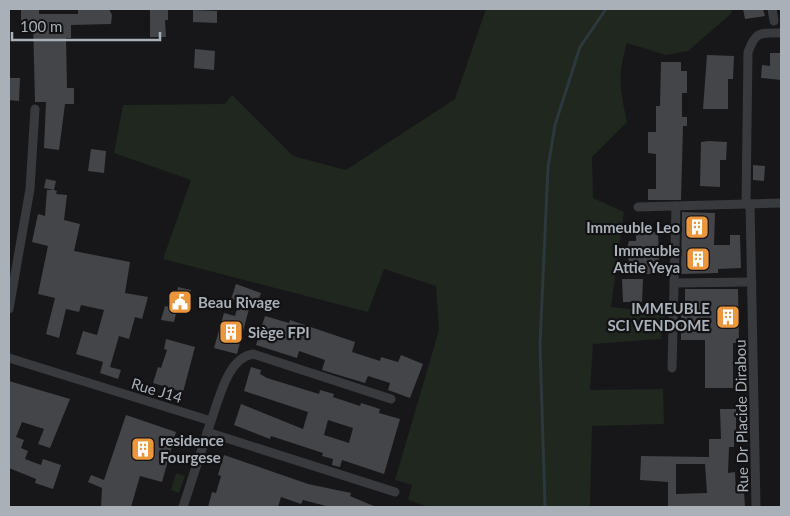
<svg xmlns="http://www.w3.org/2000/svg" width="790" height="516" font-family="Lato,sans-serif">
<rect width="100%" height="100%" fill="#171719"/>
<g fill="#1f271f">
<path d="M 486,9 L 731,9 L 732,13 L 688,51 L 666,55 L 627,43 C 617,76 620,89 627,122 L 592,157 L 593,198 L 624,212 L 611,307 L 665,313 L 661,339 L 593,344 L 590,390 L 663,389 L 664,424 L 592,426 L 590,507 L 429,507 L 408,500 L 412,485 L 395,480 L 439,330 L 436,286 L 384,269 L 368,312 L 163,259 L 191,180 L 114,153 L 123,105 L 225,104 L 232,95 L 293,156 L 346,170 L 455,99 Z"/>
<path d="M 176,473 L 185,476 L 179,493 L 171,490 Z"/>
</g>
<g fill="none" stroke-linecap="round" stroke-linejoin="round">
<path stroke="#2d383c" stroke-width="3" d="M 545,507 L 540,344 L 548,167 L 555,125 L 580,47 L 606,9"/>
</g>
<g fill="#434549" fill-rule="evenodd">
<path d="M 21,9 L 39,9 L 39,14 L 78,14 L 78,9 L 109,9 L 112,15 L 111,24 L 71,25 L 71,38 L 66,38 L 67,88 L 74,88 L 74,104 L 65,104 L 59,150 L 44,148 L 46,102 L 35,102 L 33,21 L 21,20 Z"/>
<path d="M 150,9 L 168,9 L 168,20 L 165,20 L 166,37 L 150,37 Z"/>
<path d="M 743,9 L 763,9 L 765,16 L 745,19 Z"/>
<path d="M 193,10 L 217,11 L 217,23 L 193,22 Z"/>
<path d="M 195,49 L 215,51 L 214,70 L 194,68 Z"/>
<path d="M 770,53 L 781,53 L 781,80 L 761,78 L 762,65 L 770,66 Z"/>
<path d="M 707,55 L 734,56 L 733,79 L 728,79 L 728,109 L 703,109 Z"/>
<path d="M 661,62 L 681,62 L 681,71 L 687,71 L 687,93 L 682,93 L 682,117 L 687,117 L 687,126 L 683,126 L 681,200 L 648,200 L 648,189 L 656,189 L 656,154 L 648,153 L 648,132 L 656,132 L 656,106 L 660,106 Z"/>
<path d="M 9,78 L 20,78 L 19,101 L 9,100 Z"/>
<path d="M 709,141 L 727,142 L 726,160 L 720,160 L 720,187 L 700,186 L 701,142 Z"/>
<path d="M 91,149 L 106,151 L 104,173 L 88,171 Z"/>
<path d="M 753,165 L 765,166 L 764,181 L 753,180 Z"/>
<path d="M 46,179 L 56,181 L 54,190 L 57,191 L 56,194 L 67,195 L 64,220 L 80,224 L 74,251 L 130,262 L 125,293 L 148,297 L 142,319 L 135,317 L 129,339 L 119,336 L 110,367 L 121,370 L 118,379 L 100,373 L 103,362 L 76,354 L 83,331 L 97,335 L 104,310 L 81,305 L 79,312 L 66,309 L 59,338 L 46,334 L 55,298 L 38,294 L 48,246 L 32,242 L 38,214 L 45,216 L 47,190 L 54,190 L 44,188 Z"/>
<path d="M 682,212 L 715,213 L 714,245 L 730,245 L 730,235 L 740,235 L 741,268 L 718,269 L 718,273 L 681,274 Z"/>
<path d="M 636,232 L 658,232 L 660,274 L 638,274 L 629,264 L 627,248 L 629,241 L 636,241 Z"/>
<path d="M 622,279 L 643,279 L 642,302 L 623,302 Z"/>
<path d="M 236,284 L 261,293 L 256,307 L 250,305 L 237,354 L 214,348 L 224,313 L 235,316 L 239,301 L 231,299 Z"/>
<path d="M 178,287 L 191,290 L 185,310 L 173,306 Z"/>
<path d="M 685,289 L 738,289 L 739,343 L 733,343 L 733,388 L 705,388 L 705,340 L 681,340 L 681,312 L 685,312 Z"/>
<path d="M 165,306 L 177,309 L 174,322 L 161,320 Z"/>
<path d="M 265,316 L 289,323 L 290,320 L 355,342 L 352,352 L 380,361 L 381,357 L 398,362 L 401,355 L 423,364 L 410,398 L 388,390 L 390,383 L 368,376 L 365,383 L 322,370 L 325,360 L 299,351 L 297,358 L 256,345 Z"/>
<path d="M 166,339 L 195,347 L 183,392 L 153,383 L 158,367 L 161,368 L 167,350 L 164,349 Z"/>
<path d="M 251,367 L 261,370 L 260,374 L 267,378 L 319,394 L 320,390 L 334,394 L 333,397 L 360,406 L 361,403 L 380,409 L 379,413 L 400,419 L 384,474 L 342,460 L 340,467 L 332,465 L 333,459 L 322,456 L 323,453 L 271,436 L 270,439 L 234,425 L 241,404 L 303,429 L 308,412 L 244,391 ZM 328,420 L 353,428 L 349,443 L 324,435 Z"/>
<path d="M 9,381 L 70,399 L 50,448 L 38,444 L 44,429 L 22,422 L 16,437 L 24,440 L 21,448 L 28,451 L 25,459 L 41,465 L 43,459 L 61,465 L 53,489 L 35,483 L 36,479 L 9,468 Z"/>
<path d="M 720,409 L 736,409 L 736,431 L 734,431 L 734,447 L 729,447 L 728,473 L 735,472 L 736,493 L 744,492 L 745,507 L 668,507 L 668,482 L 640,480 L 641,456 L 709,457 L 709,439 L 721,439 ZM 676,464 L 705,464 L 707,493 L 676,494 Z"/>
<path d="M 126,415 L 176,432 L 162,482 L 140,476 L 131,507 L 101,507 L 102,488 L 88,482 L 91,475 L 104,480 Z"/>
<path d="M 224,455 L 308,484 L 351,493 L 350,496 L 376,507 L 330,507 L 303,500 L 301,504 L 281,497 L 278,507 L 208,507 L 212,492 L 216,493 L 221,476 L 218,475 Z"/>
</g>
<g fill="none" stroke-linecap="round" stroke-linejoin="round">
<g stroke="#383a3e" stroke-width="9">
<path d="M 772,9 L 774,21"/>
<path d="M 746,204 L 748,52 C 756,31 760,33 781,33"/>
<path d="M 750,204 L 756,507"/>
<path d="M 638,207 L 781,203"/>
<path d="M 674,283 L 752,282"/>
<path d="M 9,309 L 30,189 L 35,109"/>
<path d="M 9,358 L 211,421 L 183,507"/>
<path d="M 672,368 L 676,206"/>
<path d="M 211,421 C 219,400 227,358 253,354 L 391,399"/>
<path d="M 207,432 L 395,492"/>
</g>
</g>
<defs>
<g id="building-square" transform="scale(1.25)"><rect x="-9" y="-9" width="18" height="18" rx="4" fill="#ea973d" stroke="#121214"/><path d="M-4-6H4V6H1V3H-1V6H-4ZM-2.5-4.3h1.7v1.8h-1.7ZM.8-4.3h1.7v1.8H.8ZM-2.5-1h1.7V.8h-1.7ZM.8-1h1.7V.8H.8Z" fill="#fff"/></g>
<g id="civic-square" transform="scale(1.25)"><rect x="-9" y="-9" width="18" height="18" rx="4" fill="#ea973d" stroke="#121214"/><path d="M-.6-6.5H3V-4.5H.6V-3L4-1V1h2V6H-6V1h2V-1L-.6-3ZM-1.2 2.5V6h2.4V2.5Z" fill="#fff"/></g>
</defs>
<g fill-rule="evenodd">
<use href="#building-square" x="697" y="227"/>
<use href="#building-square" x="698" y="259"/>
<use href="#civic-square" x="180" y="302"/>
<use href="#building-square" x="728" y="317"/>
<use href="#building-square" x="231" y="332"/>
<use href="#building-square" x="143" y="449"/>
</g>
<g text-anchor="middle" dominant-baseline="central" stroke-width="4.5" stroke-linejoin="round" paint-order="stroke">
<g font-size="15" font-weight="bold" fill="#a9b0b8" stroke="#121214" text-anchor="end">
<text x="680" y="227">Immeuble Leo</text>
<text x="680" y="250">Immeuble<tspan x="680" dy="17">Attie Yeya</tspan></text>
<text x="198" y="302" text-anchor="start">Beau Rivage</text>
<text x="710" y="308">IMMEUBLE<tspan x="710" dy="17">SCI VENDOME</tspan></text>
<text x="248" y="332" text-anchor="start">Siège FPI</text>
<text x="160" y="440" text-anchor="start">residence<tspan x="160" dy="17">Fourgese</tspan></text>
</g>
<g font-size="15" fill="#a9b0b8" stroke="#121214">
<text transform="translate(157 390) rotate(17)">Rue J14</text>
<text transform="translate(741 416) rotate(-91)">Rue Dr Placide Dirabou</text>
</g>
</g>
<rect width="790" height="516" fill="none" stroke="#a9b0b8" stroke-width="20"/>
<path d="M12 32v8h148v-8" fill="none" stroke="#a9b0b8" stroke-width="2.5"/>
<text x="20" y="32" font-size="15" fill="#a9b0b8" stroke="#121214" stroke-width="4" paint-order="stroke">100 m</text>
</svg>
